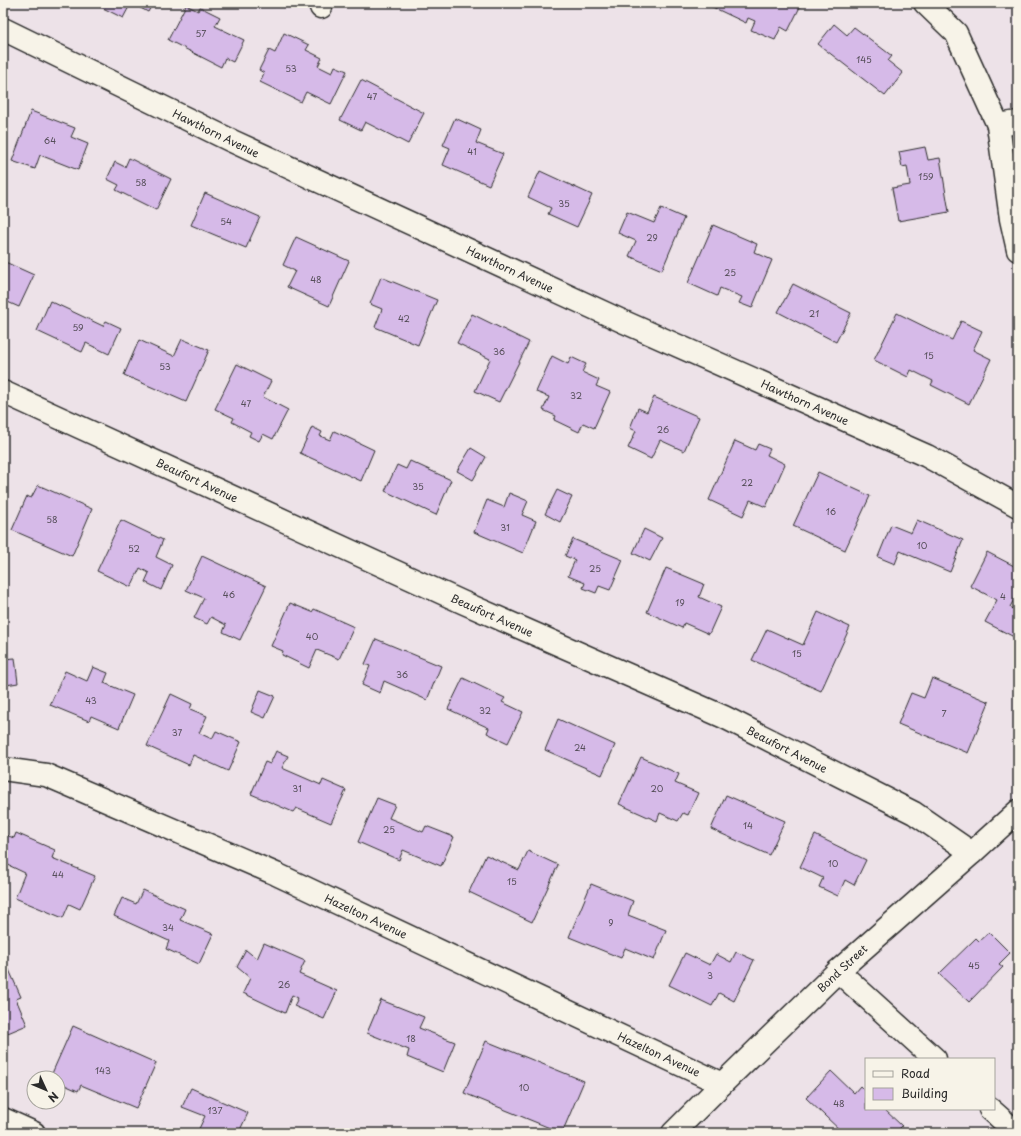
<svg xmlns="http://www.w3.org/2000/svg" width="1021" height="1136" font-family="'Playpen Sans',sans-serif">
<rect width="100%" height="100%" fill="#ede2e8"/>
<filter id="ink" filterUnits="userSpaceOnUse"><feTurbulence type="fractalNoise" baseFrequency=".025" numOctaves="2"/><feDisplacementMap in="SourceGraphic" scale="8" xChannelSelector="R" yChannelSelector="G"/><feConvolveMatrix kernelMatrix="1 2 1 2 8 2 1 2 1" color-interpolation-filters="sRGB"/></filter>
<g filter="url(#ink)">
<g fill="#d6bae8" stroke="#2b2b2b">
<path d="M 93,3 L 153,3 L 148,12 L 131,3 L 123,18 Z"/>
<path d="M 704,3 L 802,3 L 788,31 L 781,27 L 775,40 L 751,30 L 755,21 L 748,18 L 746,23 Z"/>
<path d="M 186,5 L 198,11 L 200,7 L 220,17 L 215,26 L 244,40 L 233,62 L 225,58 L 221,67 L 168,40 Z"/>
<path d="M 834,24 L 847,35 L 854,27 L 892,56 L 888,61 L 903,73 L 885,96 L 818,44 Z"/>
<path d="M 284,33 L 309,45 L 306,50 L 322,58 L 318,66 L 332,73 L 335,66 L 347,71 L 331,104 L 306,92 L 301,102 L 260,82 L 264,73 L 259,70 L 269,50 L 275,53 Z"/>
<path d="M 361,80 L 424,113 L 408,144 L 365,122 L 361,130 L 340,120 Z"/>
<path d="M 31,111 L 75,128 L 71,137 L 88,144 L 78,170 L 40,155 L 35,169 L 12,161 Z"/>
<path d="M 455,118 L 481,130 L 476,143 L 503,154 L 489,185 L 443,165 L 450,148 L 443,145 Z"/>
<path d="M 925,147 L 928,160 L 940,158 L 949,212 L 898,221 L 892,188 L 910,185 L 907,166 L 902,167 L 899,152 Z"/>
<path d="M 129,158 L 171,179 L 156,210 L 116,190 L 119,185 L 107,179 L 115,162 L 125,167 Z"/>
<path d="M 540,171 L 592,195 L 577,227 L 548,214 L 551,208 L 528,197 Z"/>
<path d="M 205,193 L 260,217 L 246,248 L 191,225 Z"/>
<path d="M 661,208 L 684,218 L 662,270 L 629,256 L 636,241 L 618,233 L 627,212 L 654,223 Z"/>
<path d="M 713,225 L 757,244 L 754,252 L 772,260 L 752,308 L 739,303 L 742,297 L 720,288 L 717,296 L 688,283 Z"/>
<path d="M 296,237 L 349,261 L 329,306 L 287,287 L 295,271 L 283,265 Z"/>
<path d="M 3,261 L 34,275 L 19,307 L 3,300 Z"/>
<path d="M 381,277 L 437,300 L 418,345 L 375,327 L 382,309 L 370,304 Z"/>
<path d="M 793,284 L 851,313 L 836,342 L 778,312 Z"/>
<path d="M 50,301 L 103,326 L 106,321 L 121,328 L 109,354 L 86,343 L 82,352 L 37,331 Z"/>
<path d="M 897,313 L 952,340 L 961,321 L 982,331 L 973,350 L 991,359 L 969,404 L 931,385 L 933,381 L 911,370 L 908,377 L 874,360 Z"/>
<path d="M 472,314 L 529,342 L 499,402 L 475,391 L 490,359 L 457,343 Z"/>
<path d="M 182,339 L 209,350 L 186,402 L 124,375 L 139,340 L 174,356 Z"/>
<path d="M 552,356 L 568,364 L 571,357 L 586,364 L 582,372 L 599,380 L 596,386 L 610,392 L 594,428 L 583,423 L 579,432 L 554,420 L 556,416 L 543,410 L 549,397 L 536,392 Z"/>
<path d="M 237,364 L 271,381 L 263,397 L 288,410 L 273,439 L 263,434 L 259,441 L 249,436 L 251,432 L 232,422 L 234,418 L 215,409 Z"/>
<path d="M 654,397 L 699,417 L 684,451 L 660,440 L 651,459 L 628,448 L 636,431 L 630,428 L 638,408 L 647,412 Z"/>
<path d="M 312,427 L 322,432 L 320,436 L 330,440 L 334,431 L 374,450 L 361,481 L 300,453 Z"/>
<path d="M 735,441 L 755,450 L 758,444 L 770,449 L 767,455 L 785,464 L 766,507 L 750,500 L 743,516 L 709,500 Z"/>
<path d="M 471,448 L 486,457 L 473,480 L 457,471 Z"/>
<path d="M 410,461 L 451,480 L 436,515 L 385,491 L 397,465 L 406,469 Z"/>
<path d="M 818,472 L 870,496 L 845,550 L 793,526 Z"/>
<path d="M 38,485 L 92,509 L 72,556 L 12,530 L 27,496 L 31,498 Z"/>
<path d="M 557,490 L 572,497 L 560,522 L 545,514 Z"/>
<path d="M 509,493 L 528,501 L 522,515 L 536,521 L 523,553 L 474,532 L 487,500 L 504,507 Z"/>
<path d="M 121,520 L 163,540 L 156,557 L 172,565 L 161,590 L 145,582 L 149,573 L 140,568 L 131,587 L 97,571 Z"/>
<path d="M 917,520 L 963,540 L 950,572 L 900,551 L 895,564 L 878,557 L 891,525 L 911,533 Z"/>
<path d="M 644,529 L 662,538 L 650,561 L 633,553 Z"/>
<path d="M 573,539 L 623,560 L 610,590 L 599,586 L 596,593 L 583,588 L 585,583 L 568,576 L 575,560 L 565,556 Z"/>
<path d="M 987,552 L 1018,568 L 1018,592 L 1010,607 L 1018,612 L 1018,634 L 1016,638 L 985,622 L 997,600 L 970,586 Z"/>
<path d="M 202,556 L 266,586 L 240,640 L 223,632 L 226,625 L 211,617 L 207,624 L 194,618 L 204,598 L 186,590 Z"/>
<path d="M 666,568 L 704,584 L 699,597 L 721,607 L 709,634 L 684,623 L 682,628 L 647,612 Z"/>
<path d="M 290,603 L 312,612 L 314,609 L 354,627 L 339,659 L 317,650 L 309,668 L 282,655 L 283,651 L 271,646 Z"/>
<path d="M 818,612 L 850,627 L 821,691 L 752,660 L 767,629 L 803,645 Z"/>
<path d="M 376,639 L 441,666 L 427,700 L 384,681 L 380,693 L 362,685 L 370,666 L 365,664 Z"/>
<path d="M 15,658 L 18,683 L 6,685 L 7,693 L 3,694 L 3,659 Z"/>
<path d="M 93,667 L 108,673 L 104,683 L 133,695 L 119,728 L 91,716 L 89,721 L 50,705 L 65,671 L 87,681 Z"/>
<path d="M 463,678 L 505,698 L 502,702 L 523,712 L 508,743 L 487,733 L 489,728 L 448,709 Z"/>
<path d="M 932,678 L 989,702 L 968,753 L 898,724 L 911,693 L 924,698 Z"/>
<path d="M 260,690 L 275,696 L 265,718 L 251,712 Z"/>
<path d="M 171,694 L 192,704 L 190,709 L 207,716 L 199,733 L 212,739 L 216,731 L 241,742 L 228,771 L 193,755 L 189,765 L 147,746 Z"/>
<path d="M 558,719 L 615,745 L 602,775 L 545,750 Z"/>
<path d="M 276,751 L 288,756 L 282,768 L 321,785 L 323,780 L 346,790 L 331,823 L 296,808 L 293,812 L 251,794 L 265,762 L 270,764 Z"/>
<path d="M 641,757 L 679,774 L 675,783 L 698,793 L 688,815 L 683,813 L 678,821 L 660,813 L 657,821 L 619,804 Z"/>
<path d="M 726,795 L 785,821 L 769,855 L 711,829 Z"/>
<path d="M 377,798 L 395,805 L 389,818 L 423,832 L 426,826 L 454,837 L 441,866 L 403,850 L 399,860 L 358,842 Z"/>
<path d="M 16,833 L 55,850 L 52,858 L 95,876 L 80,909 L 69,904 L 63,918 L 15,898 L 25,873 L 4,863 L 6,858 L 3,857 L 3,834 L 14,838 Z"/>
<path d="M 815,835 L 866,860 L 854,885 L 845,880 L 838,896 L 819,887 L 823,878 L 800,867 Z"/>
<path d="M 528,851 L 558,865 L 532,922 L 469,892 L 486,855 L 519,870 Z"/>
<path d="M 591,884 L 633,901 L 628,915 L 666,930 L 654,960 L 625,948 L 621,958 L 569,937 Z"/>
<path d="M 143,890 L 185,909 L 180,920 L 213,934 L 199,964 L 166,949 L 169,941 L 114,916 L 122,898 L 136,904 Z"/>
<path d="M 989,932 L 1010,953 L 999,964 L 1003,967 L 969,1002 L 939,974 L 976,938 L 979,941 Z"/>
<path d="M 264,943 L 305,961 L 299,974 L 337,991 L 324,1019 L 294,1006 L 298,998 L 292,995 L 285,1013 L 243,993 L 250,978 L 237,967 L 246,950 L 257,959 Z"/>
<path d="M 736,952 L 754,960 L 734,1001 L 719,993 L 712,1006 L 669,985 L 685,953 L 710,965 L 716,954 L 731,962 Z"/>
<path d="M 3,956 L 21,997 L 16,999 L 27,1025 L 3,1035 Z"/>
<path d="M 381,1000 L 424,1017 L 419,1028 L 455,1042 L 443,1072 L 407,1057 L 409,1050 L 367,1033 Z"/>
<path d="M 73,1026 L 156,1063 L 136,1108 L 81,1085 L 78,1091 L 58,1082 L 58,1078 L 50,1078 Z"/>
<path d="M 486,1041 L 584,1081 L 562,1133 L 464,1093 Z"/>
<path d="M 831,1071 L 854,1093 L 860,1086 L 866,1092 L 866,1109 L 884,1109 L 902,1126 L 895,1133 L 843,1133 L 806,1098 Z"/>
<path d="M 191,1088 L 248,1113 L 240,1130 L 246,1133 L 197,1133 L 205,1116 L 182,1107 Z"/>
</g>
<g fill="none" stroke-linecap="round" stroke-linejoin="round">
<g stroke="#2b2b2b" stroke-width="25">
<g id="minor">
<path d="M 925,3 L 956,33 L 998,125 L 1011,219 L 1018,250"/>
<path d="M 321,7 L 322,3"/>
<path d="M 3,29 L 232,141 L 622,321 L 927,456 L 1018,506"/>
<path d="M 998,125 L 1018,122"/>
<path d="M 3,392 L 462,602 L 724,717 L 914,813 L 972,853"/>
<path d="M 3,769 L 46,775 L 276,874 L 722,1084"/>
<path d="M 838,971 L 935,1059"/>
<path d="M 990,1109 L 1017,1133"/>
<path d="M 3,1119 L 34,1133"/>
<path d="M 673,1133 L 722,1084 L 838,971 L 972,853 L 1018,811"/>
</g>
</g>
<use href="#minor" stroke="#f7f3e8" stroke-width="22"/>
</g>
</g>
<g text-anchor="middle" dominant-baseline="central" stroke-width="4" stroke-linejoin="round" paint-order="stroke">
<g font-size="9" fill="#564f5a">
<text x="201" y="33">57</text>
<text x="864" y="59">145</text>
<text x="291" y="68">53</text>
<text x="372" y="96">47</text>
<text x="50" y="140">64</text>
<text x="472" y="151">41</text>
<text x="926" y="176">159</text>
<text x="141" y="182">58</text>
<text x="564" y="203">35</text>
<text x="226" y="221">54</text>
<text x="652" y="237">29</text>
<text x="730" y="272">25</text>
<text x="316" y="279">48</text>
<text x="814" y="313">21</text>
<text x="404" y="318">42</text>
<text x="78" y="327">59</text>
<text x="499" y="351">36</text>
<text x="929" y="355">15</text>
<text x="165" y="366">53</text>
<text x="576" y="395">32</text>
<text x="246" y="403">47</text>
<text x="663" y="429">26</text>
<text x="747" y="482">22</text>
<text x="418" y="486">35</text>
<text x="831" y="511">16</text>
<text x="52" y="519">58</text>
<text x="505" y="527">31</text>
<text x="922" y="545">10</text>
<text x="134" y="548">52</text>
<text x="595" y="568">25</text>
<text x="229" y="594">46</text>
<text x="1003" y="596">4</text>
<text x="680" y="602">19</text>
<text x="312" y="636">40</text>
<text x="797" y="653">15</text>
<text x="402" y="674">36</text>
<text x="91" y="700">43</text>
<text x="485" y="710">32</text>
<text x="944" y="713">7</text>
<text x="177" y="732">37</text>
<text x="580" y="747">24</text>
<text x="297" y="788">31</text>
<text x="657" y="788">20</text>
<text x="748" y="825">14</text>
<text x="389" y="829">25</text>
<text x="833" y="863">10</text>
<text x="58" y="874">44</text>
<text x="512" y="881">15</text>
<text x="611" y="922">9</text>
<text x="168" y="927">34</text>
<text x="974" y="965">45</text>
<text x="710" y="975">3</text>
<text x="284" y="984">26</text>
<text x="411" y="1038">18</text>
<text x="103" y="1070">143</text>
<text x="524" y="1087">10</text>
<text x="839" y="1103">48</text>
<text x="215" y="1110">137</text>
</g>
<g font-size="11" fill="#2b2b2b" stroke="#f7f3e8">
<text transform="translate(216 133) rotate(26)">Hawthorn Avenue</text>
<text transform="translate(510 269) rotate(25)">Hawthorn Avenue</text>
<text transform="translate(805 402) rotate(24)">Hawthorn Avenue</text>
<text transform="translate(197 480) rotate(25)">Beaufort Avenue</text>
<text transform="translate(492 615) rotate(24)">Beaufort Avenue</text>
<text transform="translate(787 749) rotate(27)">Beaufort Avenue</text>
<text transform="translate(366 916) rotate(25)">Hazelton Avenue</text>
<text transform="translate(842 968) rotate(-43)">Bond Street</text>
<text transform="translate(659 1054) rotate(25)">Hazelton Avenue</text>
</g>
</g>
<rect width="1021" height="1136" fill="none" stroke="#f7f3e8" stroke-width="16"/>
<rect x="8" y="8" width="1005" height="1120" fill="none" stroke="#2b2b2b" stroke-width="1.5" filter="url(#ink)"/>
<rect x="865" y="1058" width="130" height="52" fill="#f7f3e8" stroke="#a5a39c"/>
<rect x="873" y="1071" width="20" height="6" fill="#f7f3e8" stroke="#a5a39c"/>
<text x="901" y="1078" font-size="12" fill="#2b2b2b">Road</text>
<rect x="873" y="1088" width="20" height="12" fill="#d6bae8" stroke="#a5a39c"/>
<text x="901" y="1098" font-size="12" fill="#2b2b2b">Building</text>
<g transform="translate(46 1090) rotate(134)"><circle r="19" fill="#f7f3e8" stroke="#a5a39c"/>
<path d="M0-3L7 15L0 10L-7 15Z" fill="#2b2b2b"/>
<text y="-6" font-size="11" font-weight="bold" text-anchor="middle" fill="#2b2b2b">N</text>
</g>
</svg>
